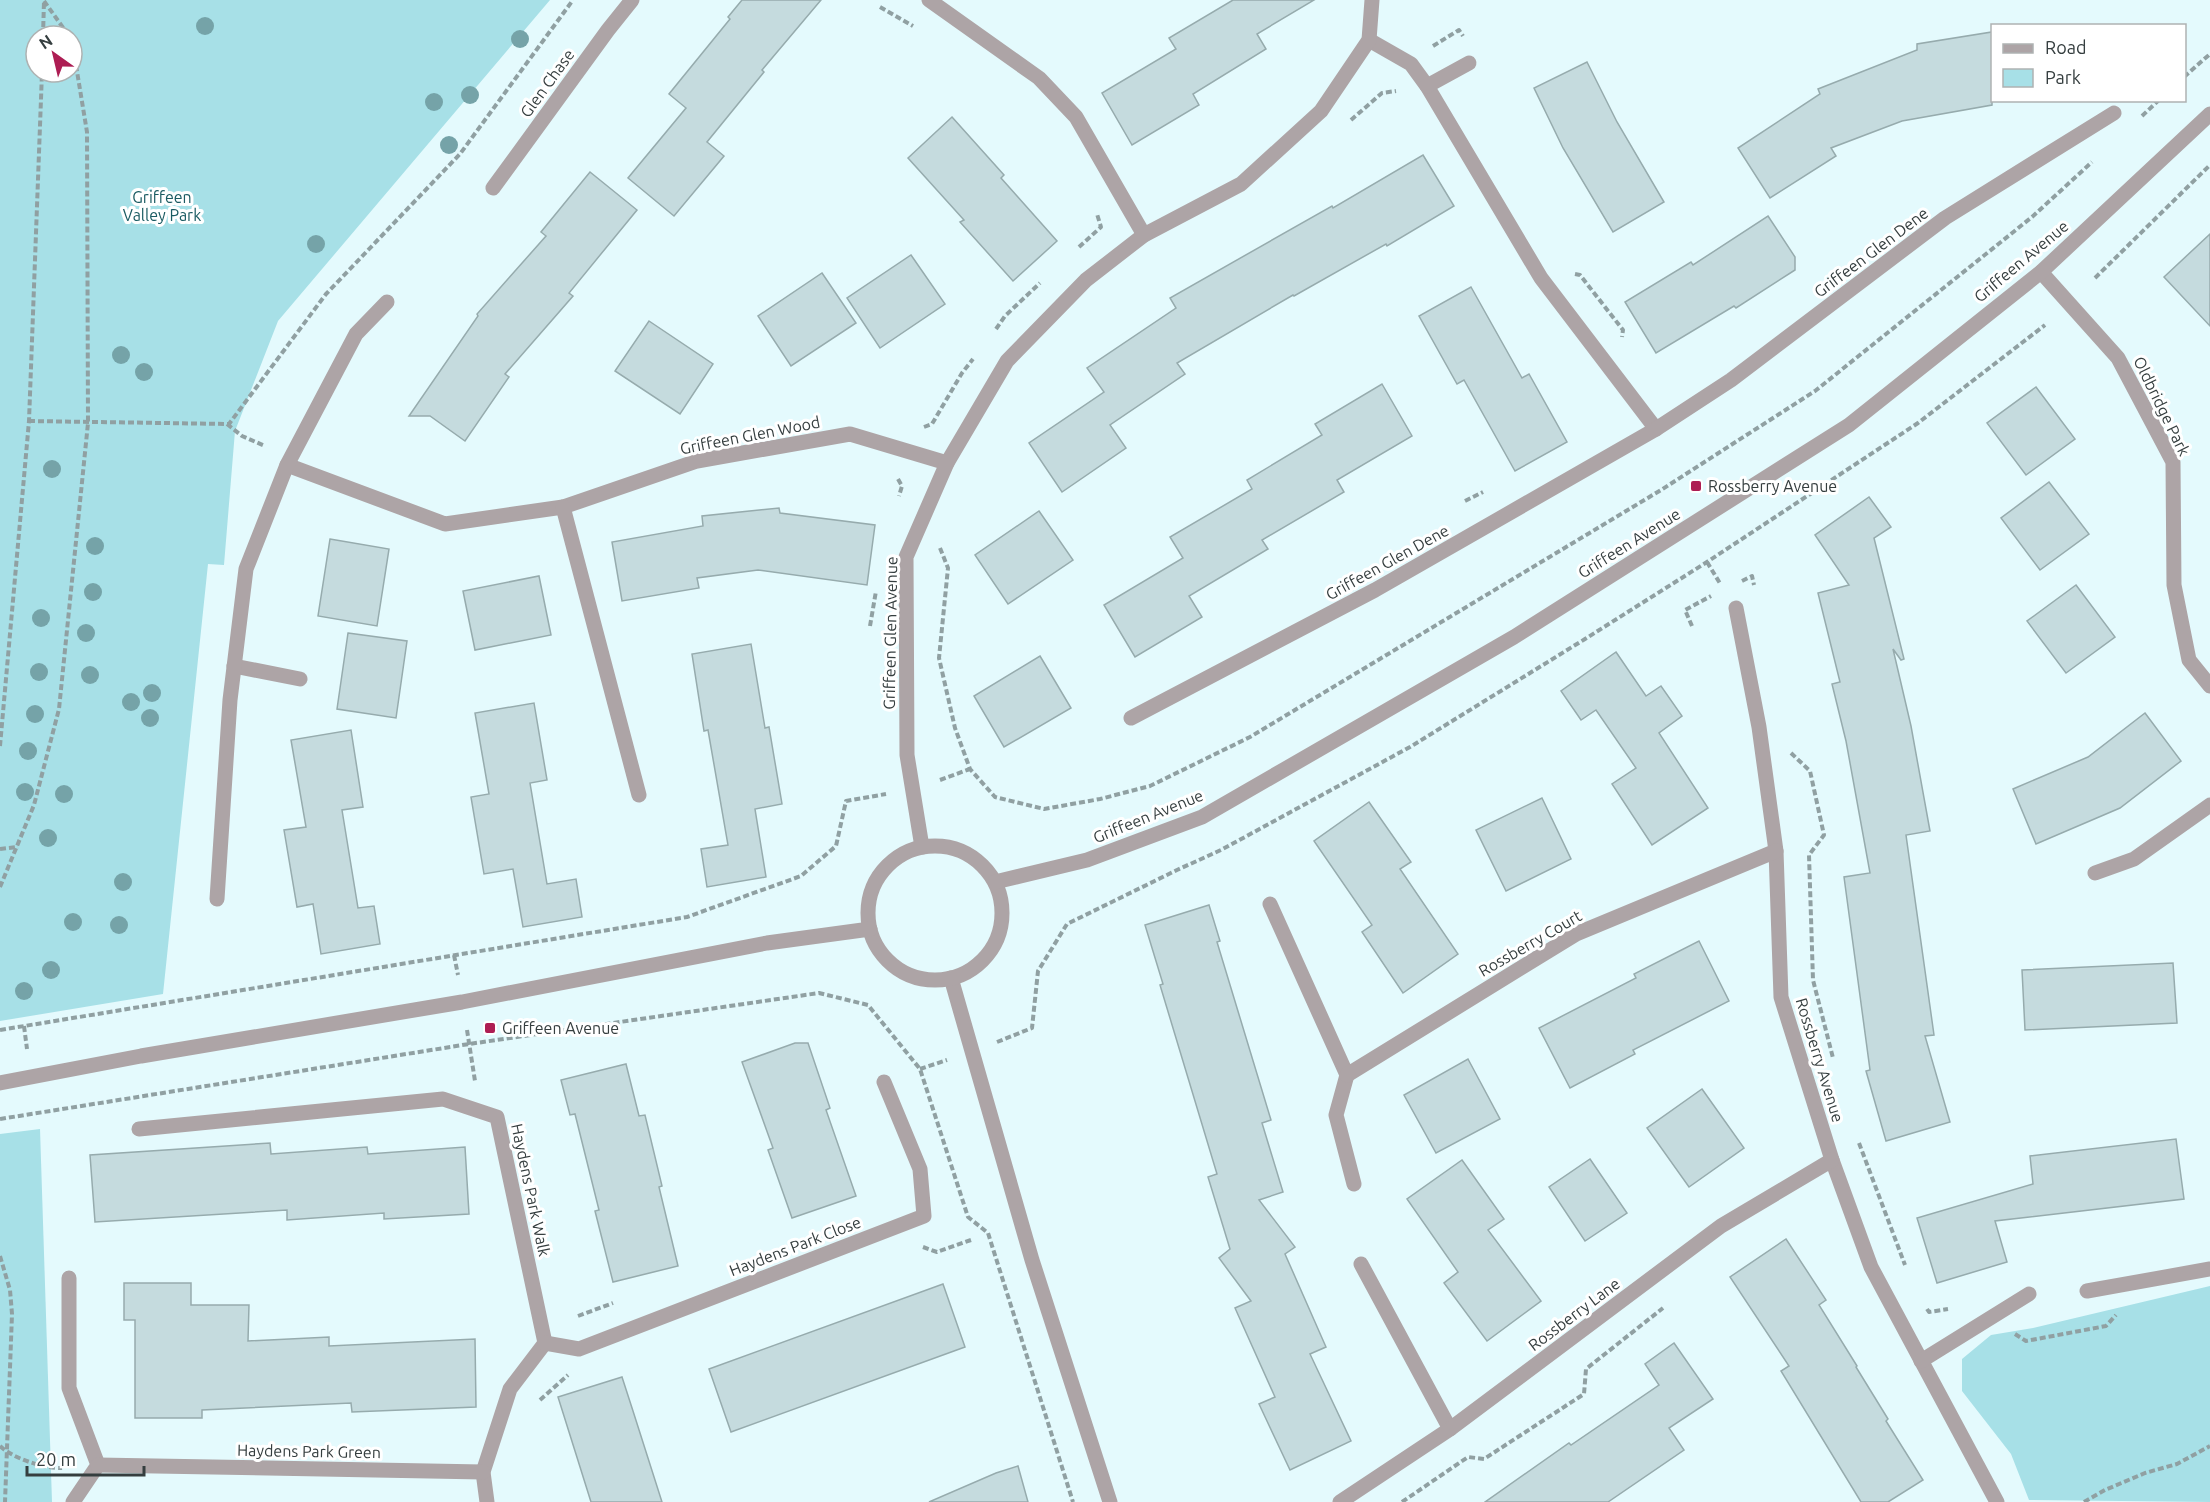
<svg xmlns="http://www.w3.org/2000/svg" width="2210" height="1502" font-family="Ubuntu,sans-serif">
<rect width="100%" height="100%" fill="#e4fafd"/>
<g fill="#a7e0e7" fill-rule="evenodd">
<path d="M 0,0 L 550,0 L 278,321 L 235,431 L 224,565 L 208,564 L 163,994 L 0,1021 ZM 36,36 L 72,36 L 72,72 L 36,72 Z"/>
<path d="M 40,1129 L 52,1502 L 0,1502 L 0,1134 Z"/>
<path d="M 2210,1286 L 2210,1502 L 2029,1500 L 2011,1454 L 1962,1391 L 1962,1359 L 1991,1335 L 2033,1328 Z"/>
</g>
<g fill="#c5dbde" stroke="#96abad" stroke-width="1.5">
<path d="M 742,0 L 821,0 L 762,70 L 764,72 L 707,142 L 724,156 L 674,216 L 628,178 L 686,108 L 669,94 L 730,19 L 728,17 Z"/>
<path d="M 1233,0 L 1314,0 L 1257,34 L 1266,49 L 1193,94 L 1199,105 L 1132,145 L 1102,93 L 1176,49 L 1169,38 Z"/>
<path d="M 1992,32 L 1992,105 L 1902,121 L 1831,148 L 1836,156 L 1770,198 L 1738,148 L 1820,94 L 1818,89 L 1917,50 L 1917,44 Z"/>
<path d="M 1587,62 L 1617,122 L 1664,202 L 1613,232 L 1563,148 L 1534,88 Z"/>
<path d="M 952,117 L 1004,175 L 1001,178 L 1057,241 L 1013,281 L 960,222 L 964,220 L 908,158 Z"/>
<path d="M 1423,155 L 1454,206 L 1387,246 L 1386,244 L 1294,296 L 1293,295 L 1177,363 L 1185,374 L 1110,425 L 1126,448 L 1062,492 L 1029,443 L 1104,392 L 1087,368 L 1176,308 L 1170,298 L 1332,206 L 1333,208 Z"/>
<path d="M 590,172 L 637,210 L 569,293 L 573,296 L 505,374 L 509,377 L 465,441 L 430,416 L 409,416 L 478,316 L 477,314 L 546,236 L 541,232 Z"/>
<path d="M 1768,216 L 1795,257 L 1795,270 L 1736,308 L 1734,306 L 1656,353 L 1625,302 L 1691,262 L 1693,265 Z"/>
<path d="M 2210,234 L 2210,326 L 2164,277 Z"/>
<path d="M 911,255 L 945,304 L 880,348 L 847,298 Z"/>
<path d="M 822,273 L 856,323 L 791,366 L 758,316 Z"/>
<path d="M 1471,287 L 1522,378 L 1529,374 L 1567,442 L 1515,471 L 1464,380 L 1457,384 L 1419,316 Z"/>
<path d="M 649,321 L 713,364 L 680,414 L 615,371 Z"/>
<path d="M 1382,384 L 1412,436 L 1337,480 L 1344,492 L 1262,540 L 1268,549 L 1189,596 L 1202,617 L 1135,657 L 1104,605 L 1183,558 L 1170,537 L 1252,489 L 1247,480 L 1322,435 L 1315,424 Z"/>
<path d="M 2036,387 L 2075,439 L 2026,475 L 1987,423 Z"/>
<path d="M 2049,482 L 2089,534 L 2040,570 L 2001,518 Z"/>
<path d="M 1869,497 L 1891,527 L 1874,538 L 1904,659 L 1901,660 L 1893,649 L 1911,726 L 1930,831 L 1906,835 L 1934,1035 L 1925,1036 L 1950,1122 L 1886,1141 L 1866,1071 L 1870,1070 L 1844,877 L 1870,873 L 1846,741 L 1832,684 L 1840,682 L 1818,593 L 1849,585 L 1815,535 Z"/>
<path d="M 779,508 L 780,513 L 875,525 L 867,585 L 758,570 L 697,578 L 699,588 L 622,601 L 612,542 L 703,526 L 702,516 Z"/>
<path d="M 1039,511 L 1073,560 L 1008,604 L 975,555 Z"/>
<path d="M 330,539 L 389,549 L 377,626 L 318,616 Z"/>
<path d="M 539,576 L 551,635 L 475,650 L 463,591 Z"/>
<path d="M 2076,585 L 2115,637 L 2066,673 L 2027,621 Z"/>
<path d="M 348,633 L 407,641 L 396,718 L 337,709 Z"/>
<path d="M 751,644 L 765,728 L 769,727 L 782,804 L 755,809 L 766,877 L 707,887 L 701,849 L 728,845 L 708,730 L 704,731 L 692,654 Z"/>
<path d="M 1616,652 L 1646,696 L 1661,686 L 1682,716 L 1659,733 L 1708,808 L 1652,845 L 1612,784 L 1636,768 L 1596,710 L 1581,720 L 1561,691 Z"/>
<path d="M 1040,656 L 1071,708 L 1004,747 L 974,696 Z"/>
<path d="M 534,703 L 547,780 L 530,783 L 547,884 L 576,879 L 582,917 L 523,927 L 513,869 L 484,874 L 471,797 L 489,794 L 475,713 Z"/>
<path d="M 2145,713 L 2181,761 L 2120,808 L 2036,844 L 2013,789 L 2088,757 Z"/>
<path d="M 351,730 L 363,807 L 342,810 L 358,908 L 374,906 L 380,944 L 321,954 L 313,904 L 297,907 L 284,830 L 306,827 L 291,740 Z"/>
<path d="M 1542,798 L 1571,859 L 1506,891 L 1476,830 Z"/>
<path d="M 1369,802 L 1411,862 L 1400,869 L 1458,954 L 1403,993 L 1362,932 L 1372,925 L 1314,841 Z"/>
<path d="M 1209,905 L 1220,941 L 1217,942 L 1271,1120 L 1262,1123 L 1283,1192 L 1259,1200 L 1295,1247 L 1285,1254 L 1326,1347 L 1310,1354 L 1351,1441 L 1290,1470 L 1259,1404 L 1275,1397 L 1235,1308 L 1251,1301 L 1219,1258 L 1230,1249 L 1208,1177 L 1217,1174 L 1160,985 L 1163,984 L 1145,925 Z"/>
<path d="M 1699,941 L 1729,1001 L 1633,1050 L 1635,1054 L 1570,1088 L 1539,1028 L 1636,978 L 1634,974 Z"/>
<path d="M 2173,963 L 2177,1023 L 2025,1030 L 2022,970 Z"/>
<path d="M 795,1043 L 808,1043 L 830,1108 L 826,1110 L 856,1196 L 792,1218 L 768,1150 L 773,1148 L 742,1062 Z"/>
<path d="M 1468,1059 L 1500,1119 L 1436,1153 L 1404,1095 Z"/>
<path d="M 626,1064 L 639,1116 L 645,1115 L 662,1186 L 659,1187 L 678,1266 L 613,1282 L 595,1211 L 599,1210 L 575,1114 L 570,1115 L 561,1080 Z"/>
<path d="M 1702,1089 L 1744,1148 L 1689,1187 L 1647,1128 Z"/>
<path d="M 2176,1139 L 2184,1199 L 1995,1221 L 2007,1262 L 1937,1283 L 1917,1218 L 2033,1184 L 2030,1156 Z"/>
<path d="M 270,1143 L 271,1154 L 367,1147 L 368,1154 L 465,1147 L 469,1214 L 384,1219 L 384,1213 L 287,1220 L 287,1210 L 95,1222 L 90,1155 Z"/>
<path d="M 1590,1159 L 1627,1213 L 1585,1241 L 1549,1187 Z"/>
<path d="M 1462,1160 L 1504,1219 L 1488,1230 L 1541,1301 L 1487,1341 L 1444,1283 L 1458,1272 L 1407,1199 Z"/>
<path d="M 1786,1239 L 1826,1300 L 1819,1305 L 1857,1366 L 1856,1367 L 1888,1419 L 1886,1421 L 1923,1480 L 1888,1502 L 1861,1502 L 1781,1371 L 1789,1366 L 1730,1277 Z"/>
<path d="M 124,1283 L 191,1283 L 191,1305 L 249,1305 L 248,1341 L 329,1337 L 329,1346 L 475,1339 L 476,1407 L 352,1412 L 351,1403 L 202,1410 L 202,1418 L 135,1418 L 135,1320 L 124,1320 Z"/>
<path d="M 943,1284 L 965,1347 L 731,1432 L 709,1369 Z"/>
<path d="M 1674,1343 L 1713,1399 L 1669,1428 L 1684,1450 L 1608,1502 L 1485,1502 L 1569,1443 L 1571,1445 L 1659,1385 L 1645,1364 Z"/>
<path d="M 622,1377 L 633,1411 L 662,1502 L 591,1502 L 575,1451 L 558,1397 Z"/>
<path d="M 1018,1466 L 1028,1502 L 929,1502 L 996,1473 Z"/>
</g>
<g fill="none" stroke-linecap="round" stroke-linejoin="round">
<g stroke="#90a0a2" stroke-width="4" stroke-dasharray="6 3" stroke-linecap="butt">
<path d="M 44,1 L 69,36"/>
<path d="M 880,7 L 913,26"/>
<path d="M 43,36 L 44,1"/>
<path d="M 1433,46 L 1459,30 L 1463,36"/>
<path d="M 2184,77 L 2210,54"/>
<path d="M 2142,116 L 2159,100"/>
<path d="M 1351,120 L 1382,93 L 1396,91"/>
<path d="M 1079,247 L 1101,227 L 1097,214"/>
<path d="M 1575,274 L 1580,275 L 1623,330 L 1622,337"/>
<path d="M 2095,278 L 2210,165"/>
<path d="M 996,329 L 1005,316 L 1040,283"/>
<path d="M 29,421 L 229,424 L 326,294 L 460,154 L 573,0"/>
<path d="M 227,424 L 242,436 L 265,446"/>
<path d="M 924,427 L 932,424 L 962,373 L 973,359"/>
<path d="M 898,479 L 902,486 L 899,496"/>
<path d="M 1465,501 L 1483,492"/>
<path d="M 940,548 L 948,568 L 939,658 L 955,728 L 970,769 L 995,797 L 1044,809 L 1100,799 L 1150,786 L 1250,737 L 1661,490 L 1815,391 L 2032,217 L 2092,162"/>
<path d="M 1707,562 L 1721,585"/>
<path d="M 1742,581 L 1752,576 L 1754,585"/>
<path d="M 870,626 L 876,591"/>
<path d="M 1692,626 L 1685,610 L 1711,596"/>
<path d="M 0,746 L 29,421 L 42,72"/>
<path d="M 1791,753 L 1810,771 L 1824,835 L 1809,855 L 1813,980 L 1833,1058"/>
<path d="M 940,780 L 970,769"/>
<path d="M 0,849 L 18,847"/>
<path d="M 0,887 L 34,805 L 59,709 L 88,423 L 87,132 L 72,41"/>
<path d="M 454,955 L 458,975"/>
<path d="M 24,1026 L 27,1049"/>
<path d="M 0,1030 L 687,917 L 801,876 L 836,846 L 846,801 L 886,794"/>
<path d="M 467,1030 L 475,1081"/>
<path d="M 997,1042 L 1032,1028 L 1038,971 L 1067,924 L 1177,870 L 1221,850 L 1410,747 L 1585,639 L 1707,562 L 1918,423 L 2045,325"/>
<path d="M 920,1069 L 947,1060"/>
<path d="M 0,1119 L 469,1044 L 819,993 L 868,1005 L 920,1069 L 968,1217 L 988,1233 L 1073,1502"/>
<path d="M 1859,1143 L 1905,1265"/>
<path d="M 923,1247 L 937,1252 L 971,1240"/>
<path d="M 0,1256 L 10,1290 L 12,1314 L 5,1502"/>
<path d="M 1927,1309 L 1929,1312 L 1948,1309"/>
<path d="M 578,1316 L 613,1303"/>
<path d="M 2015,1334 L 2026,1341 L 2106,1326 L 2116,1315"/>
<path d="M 540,1400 L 568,1375"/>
<path d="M 0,1446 C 12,1458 45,1469 62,1468"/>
<path d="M 1402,1502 L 1468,1457 L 1484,1459 L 1584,1394 L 1586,1369 L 1663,1308"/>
<path d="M 2084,1502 L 2105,1490 L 2145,1473 L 2177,1464 L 2210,1446"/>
</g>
<g stroke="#ada4a6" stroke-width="15">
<path d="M 929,0 L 1039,78 L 1076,117 L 1144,235"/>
<path d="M 1369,40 L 1411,64 L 1427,86 L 1541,278 L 1656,429"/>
<path d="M 1427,86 L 1469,63"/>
<path d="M 493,188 L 608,30 L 632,0"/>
<path d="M 2041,272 L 2118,358 L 2173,462 L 2174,585 L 2189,660 L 2210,686"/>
<path d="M 287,465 L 445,524 L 563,507 L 697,461 L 850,434 L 947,463"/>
<path d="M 563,507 L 639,795"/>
<path d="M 1736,608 L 1759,727 L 1776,851 L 1781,997 L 1832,1160 L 1871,1267 L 1997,1502"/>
<path d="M 234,666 L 300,679"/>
<path d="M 1131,718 L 1375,590 L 1656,429 L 1731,380 L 1945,218 L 2114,113"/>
<path d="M 922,847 L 907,755 L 906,557 L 947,463 L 1007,361 L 1086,280 L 1144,235 L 1241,184 L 1321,111 L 1369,40 L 1372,0"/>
<path d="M 2095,873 L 2134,859 L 2210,805"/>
<path d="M 217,899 L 230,700 L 246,569 L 287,465 L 356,334 L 387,302"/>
<path d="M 1270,904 L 1347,1075 L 1336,1115 L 1354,1184"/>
<path d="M 951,978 L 1032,1260 L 1110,1502"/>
<path d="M 1347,1075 L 1576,934 L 1776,851"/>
<path d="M 139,1129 L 443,1099 L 497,1117 L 545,1343 L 510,1389 L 483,1472 L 487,1502"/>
<path d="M 1361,1264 L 1450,1429"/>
<path d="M 69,1278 L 69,1388 L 98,1465 L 73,1502"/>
<path d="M 2087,1291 L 2210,1269"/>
<path d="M 545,1343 L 579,1349 L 924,1216 L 920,1169 L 884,1082"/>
<path d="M 1921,1361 L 2029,1294"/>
<path d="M 98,1465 L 483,1472"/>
<path d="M 1340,1502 L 1450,1429 L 1721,1226 L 1832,1160"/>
</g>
<g stroke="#ada4a6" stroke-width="15">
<circle cx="935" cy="913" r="67"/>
<path d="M 995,882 L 1087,860 L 1202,817 L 1514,637 L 1849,425 L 2041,272 L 2210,114"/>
<path d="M 0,1083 L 141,1056 L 462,1002 L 767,943 L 870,929"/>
</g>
</g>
<g fill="#75a3a8">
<circle cx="205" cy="26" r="9"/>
<circle cx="520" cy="39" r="9"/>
<circle cx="470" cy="95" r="9"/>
<circle cx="434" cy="102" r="9"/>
<circle cx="449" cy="145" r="9"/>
<circle cx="316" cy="244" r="9"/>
<circle cx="121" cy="355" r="9"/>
<circle cx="144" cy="372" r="9"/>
<circle cx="52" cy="469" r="9"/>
<circle cx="95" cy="546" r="9"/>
<circle cx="93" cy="592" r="9"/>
<circle cx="41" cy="618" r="9"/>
<circle cx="86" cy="633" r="9"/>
<circle cx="39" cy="672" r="9"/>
<circle cx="90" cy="675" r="9"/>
<circle cx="152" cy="693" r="9"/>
<circle cx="131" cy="702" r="9"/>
<circle cx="35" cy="714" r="9"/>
<circle cx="150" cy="718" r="9"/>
<circle cx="28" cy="751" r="9"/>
<circle cx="25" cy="792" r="9"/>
<circle cx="64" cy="794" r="9"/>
<circle cx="48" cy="838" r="9"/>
<circle cx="123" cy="882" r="9"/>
<circle cx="73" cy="922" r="9"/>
<circle cx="119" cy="925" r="9"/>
<circle cx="51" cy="970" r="9"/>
<circle cx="24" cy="991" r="9"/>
</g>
<g fill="#ad1d53" stroke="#fff" stroke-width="2">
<rect x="1690" y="480" width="12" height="12" rx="3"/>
<rect x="484" y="1022" width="12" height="12" rx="3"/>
</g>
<g text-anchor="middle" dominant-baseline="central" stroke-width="6" stroke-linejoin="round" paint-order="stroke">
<g font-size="16" fill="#353e3f" stroke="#fff">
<text transform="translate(547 83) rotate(-54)">Glen Chase</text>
<text transform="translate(1871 252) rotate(-37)">Griffeen Glen Dene</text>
<text transform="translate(2021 261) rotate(-40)">Griffeen Avenue</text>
<text transform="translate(2162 406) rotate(64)">Oldbridge Park</text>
<text transform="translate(750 435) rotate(-11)">Griffeen Glen Wood</text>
<text transform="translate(1629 543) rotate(-32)">Griffeen Avenue</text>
<text transform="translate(1387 562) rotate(-29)">Griffeen Glen Dene</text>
<text transform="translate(890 633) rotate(-89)">Griffeen Glen Avenue</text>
<text transform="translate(1148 816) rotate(-22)">Griffeen Avenue</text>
<text transform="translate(1530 943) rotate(-30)">Rossberry Court</text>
<text transform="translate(1820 1060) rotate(73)">Rossberry Avenue</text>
<text transform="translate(531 1190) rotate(78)">Haydens Park Walk</text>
<text transform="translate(795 1246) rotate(-21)">Haydens Park Close</text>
<text transform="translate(1574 1314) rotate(-37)">Rossberry Lane</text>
<text transform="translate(309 1451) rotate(1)">Haydens Park Green</text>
</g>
<g font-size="16" fill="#1a5b62" stroke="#fff">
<text x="162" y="197">Griffeen<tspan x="162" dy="18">Valley Park</tspan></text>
</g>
<g font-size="16" fill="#353e3f" stroke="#fff" text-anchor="start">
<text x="1708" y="486">Rossberry Avenue</text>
<text x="502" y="1028">Griffeen Avenue</text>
</g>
</g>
<rect x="1991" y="24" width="195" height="78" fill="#ffffff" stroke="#aeb2b2" stroke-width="1.5"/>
<rect x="2003" y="44" width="30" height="9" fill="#ada4a6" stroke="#aeb2b2" stroke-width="1.5"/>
<text x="2045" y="54" font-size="18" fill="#353e3f">Road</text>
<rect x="2003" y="69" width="30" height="18" fill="#a7e0e7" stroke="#aeb2b2" stroke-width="1.5"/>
<text x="2045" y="84" font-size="18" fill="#353e3f">Park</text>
<g transform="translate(54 54) rotate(326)"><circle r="28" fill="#ffffff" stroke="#aeb2b2" stroke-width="1.5"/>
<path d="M0-4.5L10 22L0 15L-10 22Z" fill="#ad1d53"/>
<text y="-9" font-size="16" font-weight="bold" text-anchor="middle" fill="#353e3f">N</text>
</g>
<path d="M27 1466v9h117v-9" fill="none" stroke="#353e3f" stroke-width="3"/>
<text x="36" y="1466" font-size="18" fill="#353e3f" stroke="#ffffff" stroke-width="4.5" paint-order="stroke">20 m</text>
</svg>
